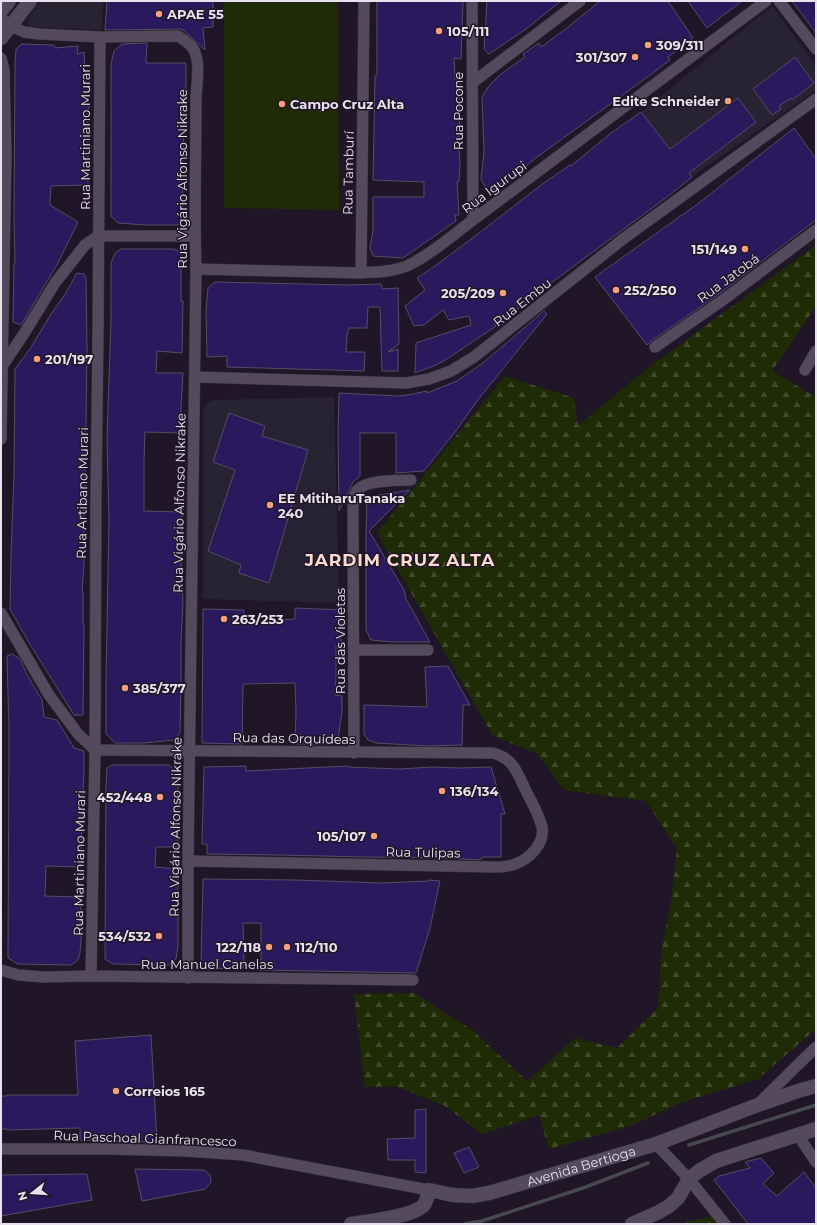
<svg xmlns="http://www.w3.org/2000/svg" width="817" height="1225" font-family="Montserrat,sans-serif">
<defs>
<pattern id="forest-firs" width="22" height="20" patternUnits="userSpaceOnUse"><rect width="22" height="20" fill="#1f2b04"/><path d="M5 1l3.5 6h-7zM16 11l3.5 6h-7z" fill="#404929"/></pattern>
</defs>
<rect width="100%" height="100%" fill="#201627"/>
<g fill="#272332">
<path d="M 41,1 L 103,1 L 102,30 L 29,27 L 27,19 Z"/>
<path d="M 772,6 L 816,65 L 816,90 L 692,177 L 641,112 Z"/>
<path d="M 334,397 L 339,603 L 203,599 L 203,410 L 208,402 L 214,400 Z"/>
</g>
<g fill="url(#forest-firs)">
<path d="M 816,245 L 816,306 L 772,371 L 816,397 L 816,1029 L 758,1079 L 683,1102 L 630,1126 L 549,1149 L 539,1115 L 482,1134 L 445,1106 L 396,1086 L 365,1087 L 354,994 L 414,993 L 471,1029 L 527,1081 L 550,1061 L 575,1038 L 617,1048 L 658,1008 L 661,953 L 671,903 L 677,848 L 646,801 L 564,790 L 538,754 L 493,736 L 377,533 L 505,376 L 574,398 L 578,426 L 644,371 Z"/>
<path d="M 718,1215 L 726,1224 L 678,1224 Z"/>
</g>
<path fill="#1f2b04" d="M 224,1 L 338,1 L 339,210 L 224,208 Z"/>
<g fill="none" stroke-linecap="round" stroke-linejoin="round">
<g stroke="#46494f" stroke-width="3.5">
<path d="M 689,1145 L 816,1105"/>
<path d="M 464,1224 L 482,1221 L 583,1188 L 648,1163"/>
</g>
</g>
<g fill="#2a1a5d" stroke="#514f65">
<path d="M 107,1 L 213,1 L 213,27 L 203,28 L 205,50 L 182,29 L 105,30 Z"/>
<path d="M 377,1 L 463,1 L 461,59 L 454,58 L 455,79 L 460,79 L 459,146 L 460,164 L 459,182 L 457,182 L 459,215 L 455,215 L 456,221 L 403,258 L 373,256 L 370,248 L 373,230 L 373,197 L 424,197 L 424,182 L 373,180 L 375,76 L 377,76 Z"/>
<path d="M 487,1 L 561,1 L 526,29 L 489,54 L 484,49 Z"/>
<path d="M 600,1 L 668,1 L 693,38 L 668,57 L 670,60 L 642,81 L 537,157 L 497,189 L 487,190 L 481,179 L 484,152 L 482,97 L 488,87 L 501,74 L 525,57 L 523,54 L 539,43 L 541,47 L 567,28 Z"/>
<path d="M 688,1 L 742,1 L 707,28 Z"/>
<path d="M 792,1 L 816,1 L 816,33 Z"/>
<path d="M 147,43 L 146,63 L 186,63 L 186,94 L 184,94 L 182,218 L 178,225 L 146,225 L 118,223 L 111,216 L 111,64 L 114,51 L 122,44 Z"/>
<path d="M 22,44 L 54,45 L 55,48 L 78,46 L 77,54 L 84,52 L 85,77 L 88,77 L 89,109 L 88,109 L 88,185 L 51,186 L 50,200 L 50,205 L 78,222 L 58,263 L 21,325 L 13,322 L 14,263 L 15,263 L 14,220 L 15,64 L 16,49 Z"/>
<path d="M 795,57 L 814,83 L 792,100 L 791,98 L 779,106 L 781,109 L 772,115 L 753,89 Z"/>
<path d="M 738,98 L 756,122 L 689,173 L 692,177 L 671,194 L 528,300 L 529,301 L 495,324 L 496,326 L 447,359 L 436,365 L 415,373 L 416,343 L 471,325 L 469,316 L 449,320 L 443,310 L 424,325 L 414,326 L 405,306 L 425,290 L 417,278 L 432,268 L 474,237 L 541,185 L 570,165 L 571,166 L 611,133 L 641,112 L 670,149 Z"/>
<path d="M 794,128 L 816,159 L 816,220 L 719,294 L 651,341 L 647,345 L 595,277 L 699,203 Z"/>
<path d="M 121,249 L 174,249 L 181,253 L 181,301 L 183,301 L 182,353 L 157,351 L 156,373 L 183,373 L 181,407 L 181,433 L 145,432 L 144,461 L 144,511 L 182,512 L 181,561 L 183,602 L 181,640 L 181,679 L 180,733 L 174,740 L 145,743 L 115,743 L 106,734 L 106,678 L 109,521 L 107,439 L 111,320 L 111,263 L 115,253 Z"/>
<path d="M 77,273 L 84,274 L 86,279 L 87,348 L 85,491 L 84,491 L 84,564 L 82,592 L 83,592 L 83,624 L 84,624 L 83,715 L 74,715 L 28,641 L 10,609 L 11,555 L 14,475 L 15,369 L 30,349 L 51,314 L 64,296 Z"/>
<path d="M 215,282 L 348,285 L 381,284 L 382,289 L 398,288 L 399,344 L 388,352 L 398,349 L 398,371 L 382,371 L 380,307 L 368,307 L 367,328 L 349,328 L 347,335 L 346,352 L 365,352 L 364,371 L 227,367 L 227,356 L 207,357 L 206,311 L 208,288 Z"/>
<path d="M 544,311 L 547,314 L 477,401 L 455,432 L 424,471 L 396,473 L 396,433 L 360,433 L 360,476 L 353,482 L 339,511 L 338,432 L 339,393 L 398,396 L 408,395 L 427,391 L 427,393 L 457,381 L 484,362 Z"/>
<path d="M 229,413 L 265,426 L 262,436 L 308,450 L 269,583 L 239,573 L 241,565 L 208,551 L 235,470 L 213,462 Z"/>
<path d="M 410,490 L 369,531 L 404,590 L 406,599 L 430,642 L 393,642 L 371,640 L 366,630 L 366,534 L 367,497 Z"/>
<path d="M 295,608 L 342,610 L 342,629 L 341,629 L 341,646 L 336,646 L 336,678 L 335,695 L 342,696 L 342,712 L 338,739 L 329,744 L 295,744 L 296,711 L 295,683 L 243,684 L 242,744 L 202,743 L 203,609 L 244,610 L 244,622 L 295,619 Z"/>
<path d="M 12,654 L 20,659 L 27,675 L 42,700 L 44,717 L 57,720 L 74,748 L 84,751 L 84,773 L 82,808 L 81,867 L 46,866 L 45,896 L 81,897 L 80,926 L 82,926 L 80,953 L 78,960 L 71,965 L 18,964 L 8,958 L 9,730 L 7,656 Z"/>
<path d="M 448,666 L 470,705 L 463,705 L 462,745 L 427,746 L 376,743 L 368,740 L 364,734 L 364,705 L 427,707 L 425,667 Z"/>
<path d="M 112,765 L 169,765 L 178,774 L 178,847 L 156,847 L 155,867 L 178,869 L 178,946 L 176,959 L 168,965 L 113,964 L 105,959 L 106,785 L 107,768 Z"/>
<path d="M 246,766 L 246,771 L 348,766 L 348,767 L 400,769 L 432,767 L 460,768 L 491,767 L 505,814 L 501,814 L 501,857 L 482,857 L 482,859 L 477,860 L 449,858 L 365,857 L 279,855 L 207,854 L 207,844 L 202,844 L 204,767 Z"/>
<path d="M 203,879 L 296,880 L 382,883 L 428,881 L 428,880 L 440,881 L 430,928 L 416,973 L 261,970 L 261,923 L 243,923 L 244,967 L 214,969 L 201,963 Z"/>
<path d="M 151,1035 L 157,1142 L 80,1140 L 80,1128 L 7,1130 L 7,1129 L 1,1129 L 1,1096 L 7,1096 L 7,1095 L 78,1095 L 75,1041 Z"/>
<path d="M 426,1109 L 426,1173 L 415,1172 L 415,1160 L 388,1160 L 387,1139 L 415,1138 L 415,1110 Z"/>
<path d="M 469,1147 L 479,1167 L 464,1173 L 454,1153 Z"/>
<path d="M 761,1158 L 774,1173 L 763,1184 L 777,1196 L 804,1172 L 816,1188 L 816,1224 L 748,1224 L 714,1180 L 719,1176 L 750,1168 L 745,1162 Z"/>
<path d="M 135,1169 L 204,1170 L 210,1175 L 211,1182 L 205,1189 L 142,1201 Z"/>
<path d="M 87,1174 L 92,1200 L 1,1216 L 1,1175 Z"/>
</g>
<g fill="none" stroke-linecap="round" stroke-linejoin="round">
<g stroke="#36303c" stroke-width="12">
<g id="minor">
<path d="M 472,1 L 473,220"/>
<path d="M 779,1 L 816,49"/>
<path d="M 1,18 L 11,26 L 24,32 L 39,34 L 100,37 L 178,36 C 184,40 190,43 194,50 C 201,65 196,85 196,101 C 196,157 194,213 196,269 L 188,861 L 188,978"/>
<path d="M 1,58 L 4,70 L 6,154 L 1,439"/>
<path d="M 472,83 L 580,1"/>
<path d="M 98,236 L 195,236"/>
<path d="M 196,269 L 361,273 C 376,272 392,272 407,266 C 429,256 453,235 473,220 L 766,1"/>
<path d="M 361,273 L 364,1"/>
<path d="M 655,347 L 723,300 L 816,230"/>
<path d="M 3,365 L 25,332 L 55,283 L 85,245 L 98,236"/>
<path d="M 805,370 L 816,351"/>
<path d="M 195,377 L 406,383 L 429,379 L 451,371 L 474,357 L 623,239 L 816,99"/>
<path d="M 1,613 L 49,695 L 79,735 L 95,750"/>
<path d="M 354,650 L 428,650"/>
<path d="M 95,750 L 493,753 C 514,758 518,775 527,793 C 533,804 539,815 542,827 C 545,843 530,859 515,864 C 508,867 501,867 494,867 L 188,861"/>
<path d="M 354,753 L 353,511 C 353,505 353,497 356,492 C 363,479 398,481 411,480"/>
<path d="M 1,970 L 18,975 L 44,977 L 91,976 L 413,980"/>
<path d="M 91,976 L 95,750 L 96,495 L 98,334 L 100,37"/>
<path d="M 758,1104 L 816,1047"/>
<path d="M 797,1134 L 816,1162"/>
<path d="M 656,1144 L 689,1179 L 725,1224"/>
<path d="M 1,1149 L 107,1149 L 185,1151 L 243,1155 L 429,1190"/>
</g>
</g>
<g stroke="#36303c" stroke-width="15">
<g id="tertiary">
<path d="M 1,11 L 9,1"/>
<path d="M 1,38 L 30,1"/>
<path id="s1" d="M 351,1224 C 368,1221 413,1217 424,1205 C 427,1200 428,1195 429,1190 L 453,1195 L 472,1196 L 489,1193 L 656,1144 L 755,1106 L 801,1090 L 816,1086"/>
<path d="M 632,1224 L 659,1212 L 669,1206 L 678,1198 L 689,1179 L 699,1171 L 716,1161 L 816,1129"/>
</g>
</g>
<use href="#minor" stroke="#54495d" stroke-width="11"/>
<use href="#tertiary" stroke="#54495d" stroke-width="14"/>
</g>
<g fill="#f2a080" stroke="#201627" stroke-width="1.5">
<circle cx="159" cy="14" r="4"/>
<circle cx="439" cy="31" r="4"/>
<circle cx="648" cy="45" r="4"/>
<circle cx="635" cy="57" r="4"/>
<circle cx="728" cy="101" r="4"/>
<circle cx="282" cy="104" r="4"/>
<circle cx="745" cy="249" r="4"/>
<circle cx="616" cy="290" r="4"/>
<circle cx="503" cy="293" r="4"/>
<circle cx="37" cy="359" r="4"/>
<circle cx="270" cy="505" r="4"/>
<circle cx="224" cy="619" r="4"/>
<circle cx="125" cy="688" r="4"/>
<circle cx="442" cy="791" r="4"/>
<circle cx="160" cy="797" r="4"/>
<circle cx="374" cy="836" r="4"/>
<circle cx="159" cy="936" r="4"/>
<circle cx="269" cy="947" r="4"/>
<circle cx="287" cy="947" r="4"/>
<circle cx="116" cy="1091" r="4"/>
</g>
<g text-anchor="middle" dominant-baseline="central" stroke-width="3" stroke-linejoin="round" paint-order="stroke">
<g font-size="13" font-weight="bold" fill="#e9e2ee" stroke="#201627" text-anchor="start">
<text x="167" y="14">APAE 55</text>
<text x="447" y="31">105/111</text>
<text x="656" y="45">309/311</text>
<text x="627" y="57" text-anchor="end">301/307</text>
<text x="720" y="101" text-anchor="end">Edite Schneider</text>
<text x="290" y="104">Campo Cruz Alta</text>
<text x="737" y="249" text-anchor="end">151/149</text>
<text x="624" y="290">252/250</text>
<text x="495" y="293" text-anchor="end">205/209</text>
<text x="45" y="359">201/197</text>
<text x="278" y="498">EE MitiharuTanaka<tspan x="278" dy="15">240</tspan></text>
<text x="232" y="619">263/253</text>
<text x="133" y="688">385/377</text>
<text x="450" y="791">136/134</text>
<text x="152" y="797" text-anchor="end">452/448</text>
<text x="366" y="836" text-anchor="end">105/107</text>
<text x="151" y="936" text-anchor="end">534/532</text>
<text x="261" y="947" text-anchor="end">122/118</text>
<text x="295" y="947">112/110</text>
<text x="124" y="1091">Correios 165</text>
</g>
<g font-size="13" fill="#e9e2ee" stroke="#201627">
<text transform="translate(458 111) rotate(-90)">Rua Pocone</text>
<text transform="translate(85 137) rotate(-90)">Rua Martiniano Murari</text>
<text transform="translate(348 173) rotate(-89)">Rua Tamburí</text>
<text transform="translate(182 179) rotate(-90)">Rua Vigário Alfonso Nikrake</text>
<text transform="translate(494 187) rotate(-37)">Rua Igurupi</text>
<text transform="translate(728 278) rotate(-36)">Rua Jatobá</text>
<text transform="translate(522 302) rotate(-38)">Rua Embu</text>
<text transform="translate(82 493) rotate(-89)">Rua Artibano Murari</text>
<text transform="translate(179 503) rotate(-89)">Rua Vigário Alfonso Nikrake</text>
<text transform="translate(340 641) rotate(-90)">Rua das Violetas</text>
<text transform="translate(294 738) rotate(1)">Rua das Orquídeas</text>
<text transform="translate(175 827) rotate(-89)">Rua Vigário Alfonso Nikrake</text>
<text transform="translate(423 852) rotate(1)">Rua Tulipas</text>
<text transform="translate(79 863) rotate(-89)">Rua Martiniano Murari</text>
<text x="207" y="964">Rua Manuel Canelas</text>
<text transform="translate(145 1138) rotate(2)">Rua Paschoal Gianfrancesco</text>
<text stroke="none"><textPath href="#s1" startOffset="249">Avenida Bertioga</textPath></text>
</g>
<g font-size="17" font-weight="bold" letter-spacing="1" fill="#fcdbcf" stroke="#201627">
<text x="400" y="560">JARDIM CRUZ ALTA</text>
</g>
</g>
<rect width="817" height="1225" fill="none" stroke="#e9e2ee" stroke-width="4"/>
<g transform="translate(32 1193) rotate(253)" stroke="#201627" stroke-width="3" paint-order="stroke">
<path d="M0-3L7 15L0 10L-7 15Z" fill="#e9e2ee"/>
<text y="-6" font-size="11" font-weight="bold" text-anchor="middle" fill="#e9e2ee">N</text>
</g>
</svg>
